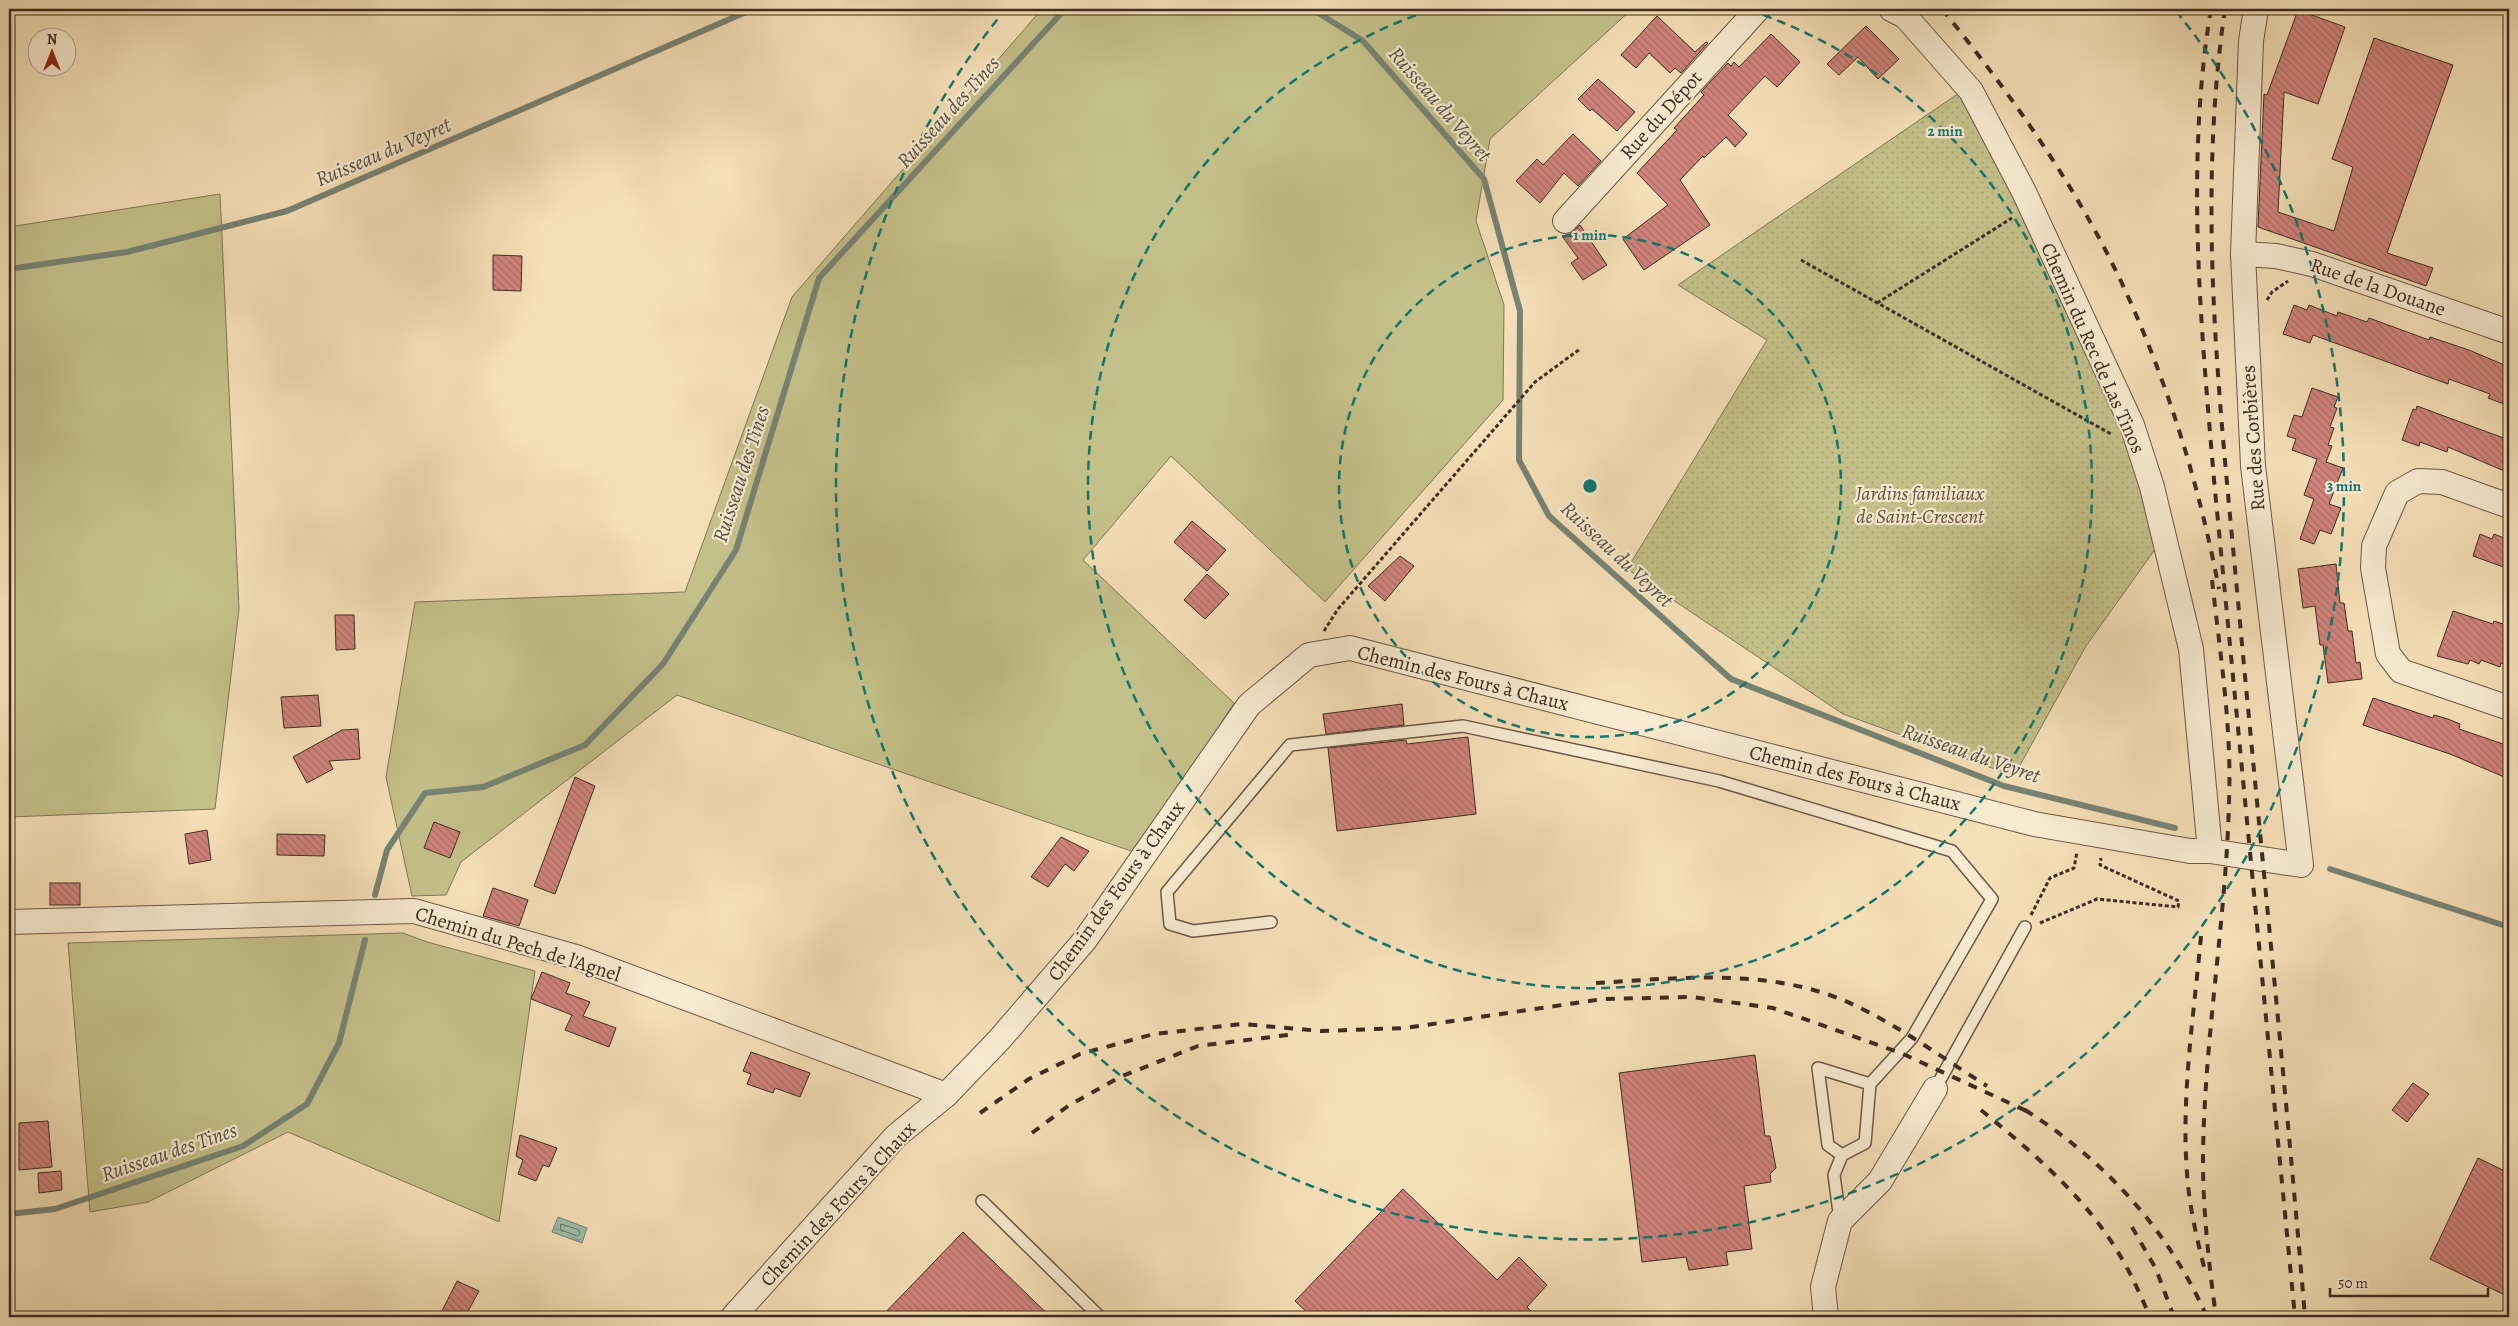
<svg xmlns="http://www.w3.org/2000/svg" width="2518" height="1326" font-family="Alegreya,serif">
<defs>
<pattern id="park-dots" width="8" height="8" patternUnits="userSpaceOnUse" patternTransform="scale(1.25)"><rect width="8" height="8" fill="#c4c089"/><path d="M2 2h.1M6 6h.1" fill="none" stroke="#a9a576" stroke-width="1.8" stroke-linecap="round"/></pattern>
<pattern id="water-ripples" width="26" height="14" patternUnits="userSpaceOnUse" patternTransform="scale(1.25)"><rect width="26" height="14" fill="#9dbdaa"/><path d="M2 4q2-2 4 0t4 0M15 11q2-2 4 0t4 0" fill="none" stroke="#819a8a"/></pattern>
<pattern id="building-back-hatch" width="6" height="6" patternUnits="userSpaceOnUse" patternTransform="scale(1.25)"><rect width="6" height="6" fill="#d1847c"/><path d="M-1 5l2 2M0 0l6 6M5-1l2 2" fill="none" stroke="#ab6c65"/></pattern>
</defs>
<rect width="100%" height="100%" fill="#f5dfb7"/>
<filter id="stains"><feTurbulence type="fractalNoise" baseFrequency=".004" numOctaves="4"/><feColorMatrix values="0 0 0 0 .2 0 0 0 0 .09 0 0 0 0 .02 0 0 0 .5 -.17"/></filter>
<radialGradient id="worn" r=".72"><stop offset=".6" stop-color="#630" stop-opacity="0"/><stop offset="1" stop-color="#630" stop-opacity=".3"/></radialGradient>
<g fill="#c4c089" stroke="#817656">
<path d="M 1042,9 L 1632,9 L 1490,139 L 1476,221 L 1504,305 L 1503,400 L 1325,602 L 1171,456 L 1083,560 L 1234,703 L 1137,853 L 677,695 L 461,862 L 446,895 L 412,896 L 386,777 L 415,602 L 685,592 L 792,297 Z"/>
<path d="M 220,194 L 239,609 L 215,809 L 9,817 L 9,227 Z"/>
<path d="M 403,933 L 427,942 L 535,971 L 499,1222 L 288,1132 L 148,1202 L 90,1212 L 68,943 Z"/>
</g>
<path fill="url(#park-dots)" stroke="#817656" d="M 1959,93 L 2038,239 L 2128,442 L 2161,541 L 2086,646 L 2014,776 L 1843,714 L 1627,569 L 1767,340 L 1678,285 Z"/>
<path fill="url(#water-ripples)" stroke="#778374" d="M 558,1217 L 587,1228 L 582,1243 L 552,1232 Z"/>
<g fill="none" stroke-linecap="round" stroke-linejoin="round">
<path stroke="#6e7466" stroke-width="1" d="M 561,1224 L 579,1230 L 580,1234 L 577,1236 L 561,1230 Z"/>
<g stroke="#778374" stroke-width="6">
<path d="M 1312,9 L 1363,41 L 1484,179 L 1520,311 L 1519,460 L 1549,516 L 1731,679 L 2004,786 L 2175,828"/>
<path d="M 9,269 L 127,252 L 287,211 L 753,9"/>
<path d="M 2330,869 L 2509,927"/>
<path d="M 375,895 L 387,850 L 425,793 L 483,787 L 585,745 L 663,664 L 736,550 L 819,278 L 1065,9"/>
<path d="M 9,1214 L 55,1209 L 243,1146 L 307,1104 L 339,1043 L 365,940"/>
</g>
</g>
<g fill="url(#building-back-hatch)" stroke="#3e2b23">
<path d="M 2298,10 L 2345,27 L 2318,104 L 2284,92 L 2278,212 L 2334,231 L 2353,167 L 2332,159 L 2374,38 L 2453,65 L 2387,253 L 2433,268 L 2426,286 L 2258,227 L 2264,94 L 2267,95 Z"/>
<path d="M 1657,16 L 1695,52 L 1706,42 L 1708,43 L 1681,73 L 1675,68 L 1670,73 L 1649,53 L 1636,68 L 1621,55 Z"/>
<path d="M 1866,26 L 1899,59 L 1878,79 L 1858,57 L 1839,75 L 1827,64 Z"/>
<path d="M 1771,34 L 1800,62 L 1777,87 L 1765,76 L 1728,115 L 1747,134 L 1735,147 L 1726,137 L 1704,158 L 1703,156 L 1680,180 L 1710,225 L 1644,270 L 1623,239 L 1668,205 L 1637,173 L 1677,130 L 1674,128 L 1704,95 L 1701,92 L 1728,63 L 1731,66 L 1734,62 L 1739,67 Z"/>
<path d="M 1598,79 L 1635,112 L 1617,131 L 1592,109 L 1590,111 L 1578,99 Z"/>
<path d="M 1573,134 L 1601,161 L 1578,186 L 1564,173 L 1540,203 L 1516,181 L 1537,159 L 1543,165 Z"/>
<path d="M 1580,225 L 1607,265 L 1583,280 L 1571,263 L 1578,258 L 1562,236 L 1570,234 Z"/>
<path d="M 493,255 L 522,256 L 521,291 L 493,290 Z"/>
<path d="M 2294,305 L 2307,310 L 2309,305 L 2337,316 L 2338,312 L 2367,322 L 2369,318 L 2429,340 L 2430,337 L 2469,350 L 2509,367 L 2509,406 L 2488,398 L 2490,394 L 2449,379 L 2448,384 L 2313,335 L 2310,343 L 2283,334 Z"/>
<path d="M 2312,388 L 2338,397 L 2334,407 L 2337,408 L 2330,427 L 2334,428 L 2328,445 L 2332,446 L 2326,462 L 2343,468 L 2329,504 L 2341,508 L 2331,534 L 2320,530 L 2314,544 L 2300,539 L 2314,499 L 2304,495 L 2317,459 L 2292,450 L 2296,439 L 2287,436 L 2294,415 L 2302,417 Z"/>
<path d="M 2417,406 L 2509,440 L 2509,473 L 2448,447 L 2447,452 L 2420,442 L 2419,446 L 2402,440 L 2413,409 L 2416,410 Z"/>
<path d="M 1192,521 L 1226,550 L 1207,571 L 1174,542 Z"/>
<path d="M 2480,534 L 2492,539 L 2494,534 L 2509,540 L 2509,569 L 2473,556 Z"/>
<path d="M 1400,556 L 1414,566 L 1385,601 L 1368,586 Z"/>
<path d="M 2336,564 L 2340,603 L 2344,603 L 2348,631 L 2352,631 L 2356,663 L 2360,662 L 2362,679 L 2328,683 L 2323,645 L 2320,645 L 2315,606 L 2303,608 L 2298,569 Z"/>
<path d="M 1207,574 L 1229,594 L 1205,619 L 1184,600 Z"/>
<path d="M 2453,611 L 2493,624 L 2494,621 L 2509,626 L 2509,665 L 2501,663 L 2500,667 L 2481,660 L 2479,664 L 2470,660 L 2468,664 L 2437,656 Z"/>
<path d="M 335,615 L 354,615 L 355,649 L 336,650 Z"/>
<path d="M 318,695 L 321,726 L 284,728 L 281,697 Z"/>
<path d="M 2373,698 L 2433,718 L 2434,715 L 2448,719 L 2460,724 L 2459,729 L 2506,745 L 2509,748 L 2509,779 L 2450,754 L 2363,725 Z"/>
<path d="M 1402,704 L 1404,725 L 1326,734 L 1323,714 Z"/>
<path d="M 358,729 L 360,759 L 329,761 L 333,769 L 307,783 L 293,757 L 342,730 Z"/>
<path d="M 1468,737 L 1476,814 L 1337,831 L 1328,748 L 1406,740 L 1407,744 Z"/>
<path d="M 575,777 L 595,786 L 555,894 L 534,886 Z"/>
<path d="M 434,822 L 460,832 L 450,858 L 424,848 Z"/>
<path d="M 207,830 L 211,860 L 189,864 L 185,834 Z"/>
<path d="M 277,834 L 325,835 L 324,856 L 277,855 Z"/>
<path d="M 1061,837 L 1089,851 L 1074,871 L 1065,864 L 1048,887 L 1031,877 Z"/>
<rect x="50" y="883" width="30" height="22"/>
<path d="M 493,888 L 528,900 L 519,926 L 483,916 Z"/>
<path d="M 542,972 L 570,983 L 566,993 L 590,1002 L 583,1016 L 616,1028 L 609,1047 L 565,1030 L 572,1015 L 531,999 Z"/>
<path d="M 751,1052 L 810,1073 L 800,1097 L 775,1088 L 773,1093 L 747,1084 L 751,1074 L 743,1071 Z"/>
<path d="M 1755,1055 L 1765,1136 L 1770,1136 L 1776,1168 L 1770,1174 L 1771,1182 L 1744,1186 L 1752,1249 L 1726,1252 L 1728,1265 L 1689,1270 L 1686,1257 L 1642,1262 L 1619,1073 Z"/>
<path d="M 2413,1083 L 2429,1094 L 2407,1122 L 2392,1110 Z"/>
<path d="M 48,1121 L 52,1167 L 19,1170 L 19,1123 Z"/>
<path d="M 520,1135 L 557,1148 L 549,1167 L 543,1165 L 536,1181 L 518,1174 L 523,1160 L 516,1156 Z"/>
<path d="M 2478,1158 L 2509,1173 L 2509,1297 L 2430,1259 Z"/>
<path d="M 61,1171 L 62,1190 L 39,1193 L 38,1173 Z"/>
<path d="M 1403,1189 L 1497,1280 L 1519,1257 L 1547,1285 L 1527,1307 L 1537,1317 L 1312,1317 L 1295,1301 Z"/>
<path d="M 963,1232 L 1033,1300 L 1051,1317 L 881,1317 Z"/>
<path d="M 457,1281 L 479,1291 L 465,1317 L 439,1317 Z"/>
</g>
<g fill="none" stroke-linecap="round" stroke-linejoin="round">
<g stroke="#6c5848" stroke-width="14">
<g id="lane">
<path d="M 1271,922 L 1193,931 L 1170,924 L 1167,892 L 1290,745 L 1463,726 L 1719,781 L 1952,851 L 1992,899 L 1912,1038 L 1870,1084"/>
<path d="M 1935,1089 L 2025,927"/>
<path d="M 982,1201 L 1100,1317"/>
<path d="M 1840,1220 L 1834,1175 L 1842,1155 L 1865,1143 L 1870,1084 L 1818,1068 L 1828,1145 L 1842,1155"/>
</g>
</g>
<g stroke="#6c5848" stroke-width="26">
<g id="street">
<path d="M 1891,9 L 1905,16 L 1971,91 L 2024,192 L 2132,425 L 2152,487 L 2191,649 L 2210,851"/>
<path d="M 1565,221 L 1758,9"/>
<path d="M 2243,254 L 2276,256 L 2312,264 L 2509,332"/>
<path d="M 2509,506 L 2442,482 L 2418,481 L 2397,493 L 2374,546 L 2373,568 L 2388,654 L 2401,671 L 2509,708"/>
<path d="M 9,922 L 414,911 L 576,957 L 946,1095"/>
<path d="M 733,1317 L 896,1136 L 946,1095 L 999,1040 L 1085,940 L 1249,705 L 1309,655 L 1350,648 L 2034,824 L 2190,851 L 2210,851 L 2301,865 L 2253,466 L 2243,254 L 2251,41 L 2256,9"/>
<path d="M 1826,1317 L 1823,1287 L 1840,1221 L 1880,1181 L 1935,1089"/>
</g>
</g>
<g stroke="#3e2b23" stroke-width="3" stroke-dasharray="4 2.5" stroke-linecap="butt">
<path d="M 1801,260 L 2111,434"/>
<path d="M 2267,300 L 2272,292 L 2288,281"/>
<path d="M 1877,303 L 2012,218"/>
<path d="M 1324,631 L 1338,609 L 1535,382 L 1580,349"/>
<path d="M 2031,915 L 2050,878 L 2074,868 L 2077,852"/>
<path d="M 2040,923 L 2097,899 L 2178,907 L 2179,901 L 2100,865 L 2101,858"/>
</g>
<use href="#lane" stroke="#f8ead0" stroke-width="11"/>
<use href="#street" stroke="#f8ead0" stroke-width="24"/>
<g stroke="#3e2b23" stroke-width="4" stroke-dasharray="9 9" stroke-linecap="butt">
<path d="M 1942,9 C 2014,98 2083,195 2130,301 C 2171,393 2200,490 2219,589"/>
<path d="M 2211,9 C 2185,163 2201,325 2214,480 L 2295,1317"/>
<path d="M 2225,9 C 2196,206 2220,404 2238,601 C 2260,840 2285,1078 2305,1317"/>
<path d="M 2212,580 C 2220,653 2232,728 2229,802 C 2226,921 2204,1040 2203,1159 C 2203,1212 2209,1265 2216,1317"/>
<path d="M 2201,936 C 2194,1015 2181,1094 2187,1173 C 2189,1206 2197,1239 2205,1271"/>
<path d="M 1596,983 C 1681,978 1774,967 1854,1005 C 1901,1027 1944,1059 1987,1086"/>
<path d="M 1981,1110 C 2031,1151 2082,1194 2116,1249 C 2130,1271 2140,1294 2150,1317"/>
<path d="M 2025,1110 C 2105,1160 2169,1231 2207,1317"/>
<path d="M 980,1113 L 1029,1079 L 1080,1054 L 1154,1034 L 1242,1024 L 1321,1031 L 1405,1028 L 1603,999 L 1692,997 L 1773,1008 L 1901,1053 L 2031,1113"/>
<path d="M 1032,1133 L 1068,1106 L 1120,1077 L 1198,1046 L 1296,1034"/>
<path d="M 2132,1227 L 2156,1269 L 2174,1317"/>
</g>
</g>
<g fill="none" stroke="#0f766e" stroke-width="2.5" stroke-dasharray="9 6">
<circle cx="1590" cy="486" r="251"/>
<path d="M1749 10A502 502 0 1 1 1431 10"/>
<path d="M2176 11A754 754 0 1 1 1004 11"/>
</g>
<g text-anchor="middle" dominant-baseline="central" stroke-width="4.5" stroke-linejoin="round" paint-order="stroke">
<g font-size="20" fill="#3e2b23" stroke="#f8ead0">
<text transform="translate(1661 115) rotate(-48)">Rue du Dépot</text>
<text transform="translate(2378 287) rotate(19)">Rue de la Douane</text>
<text transform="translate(2093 348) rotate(66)">Chemin du Rec de Las Tinos</text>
<text transform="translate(2253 438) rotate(-94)">Rue des Corbières</text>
<text transform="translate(1463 678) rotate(14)">Chemin des Fours à Chaux</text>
<text transform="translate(1855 778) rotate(14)">Chemin des Fours à Chaux</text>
<text transform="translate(1116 891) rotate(-54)">Chemin des Fours à Chaux</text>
<text transform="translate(518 944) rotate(17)">Chemin du Pech de l'Agnel</text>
<text transform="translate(838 1204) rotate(-47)">Chemin des Fours à Chaux</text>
</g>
<g font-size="20" font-style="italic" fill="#60503c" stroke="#f8ead0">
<text x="1920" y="493">Jardins familiaux<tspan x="1920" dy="23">de Saint-Crescent</tspan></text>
</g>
<g font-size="21" font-style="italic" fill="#565045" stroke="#f8ead0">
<text transform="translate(1440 104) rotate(49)">Ruisseau du Veyret</text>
<text transform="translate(948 112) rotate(-48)">Ruisseau des Tines</text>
<text transform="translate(383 152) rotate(-23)">Ruisseau du Veyret</text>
<text transform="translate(741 474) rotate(-72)">Ruisseau des Tines</text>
<text transform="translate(1617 554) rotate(43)">Ruisseau du Veyret</text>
<text transform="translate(1971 753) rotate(19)">Ruisseau du Veyret</text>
<text transform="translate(169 1152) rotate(-19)">Ruisseau des Tines</text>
</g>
</g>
<circle cx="1590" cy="486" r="8" fill="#0f766e" stroke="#f8ead0" stroke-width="2.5"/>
<g font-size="15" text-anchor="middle" font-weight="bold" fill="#0f766e" stroke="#f8ead0" stroke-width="4.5" stroke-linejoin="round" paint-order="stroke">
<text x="1945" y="136">2 min</text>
<text x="1590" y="240">1 min</text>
<text x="2344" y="491">3 min</text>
</g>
<rect width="2518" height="1326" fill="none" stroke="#f5dfb7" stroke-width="30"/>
<rect x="10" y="10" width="2498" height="1306" fill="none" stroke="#3e2b23" stroke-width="2.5"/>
<rect x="15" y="15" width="2488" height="1296" fill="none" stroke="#3e2b23"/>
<g transform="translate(52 52)"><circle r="24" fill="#f8ead0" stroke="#ae9e8b"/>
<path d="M0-4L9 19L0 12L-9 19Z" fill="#8f2418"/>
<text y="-8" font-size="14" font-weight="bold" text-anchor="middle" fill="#3e2b23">N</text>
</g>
<path d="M2330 1288v8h158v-8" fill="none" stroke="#3e2b23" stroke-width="2.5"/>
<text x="2338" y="1288" font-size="15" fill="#3e2b23" stroke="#f8ead0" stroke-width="4" paint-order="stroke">50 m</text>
<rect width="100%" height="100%" filter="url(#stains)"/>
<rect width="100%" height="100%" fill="url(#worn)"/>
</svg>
